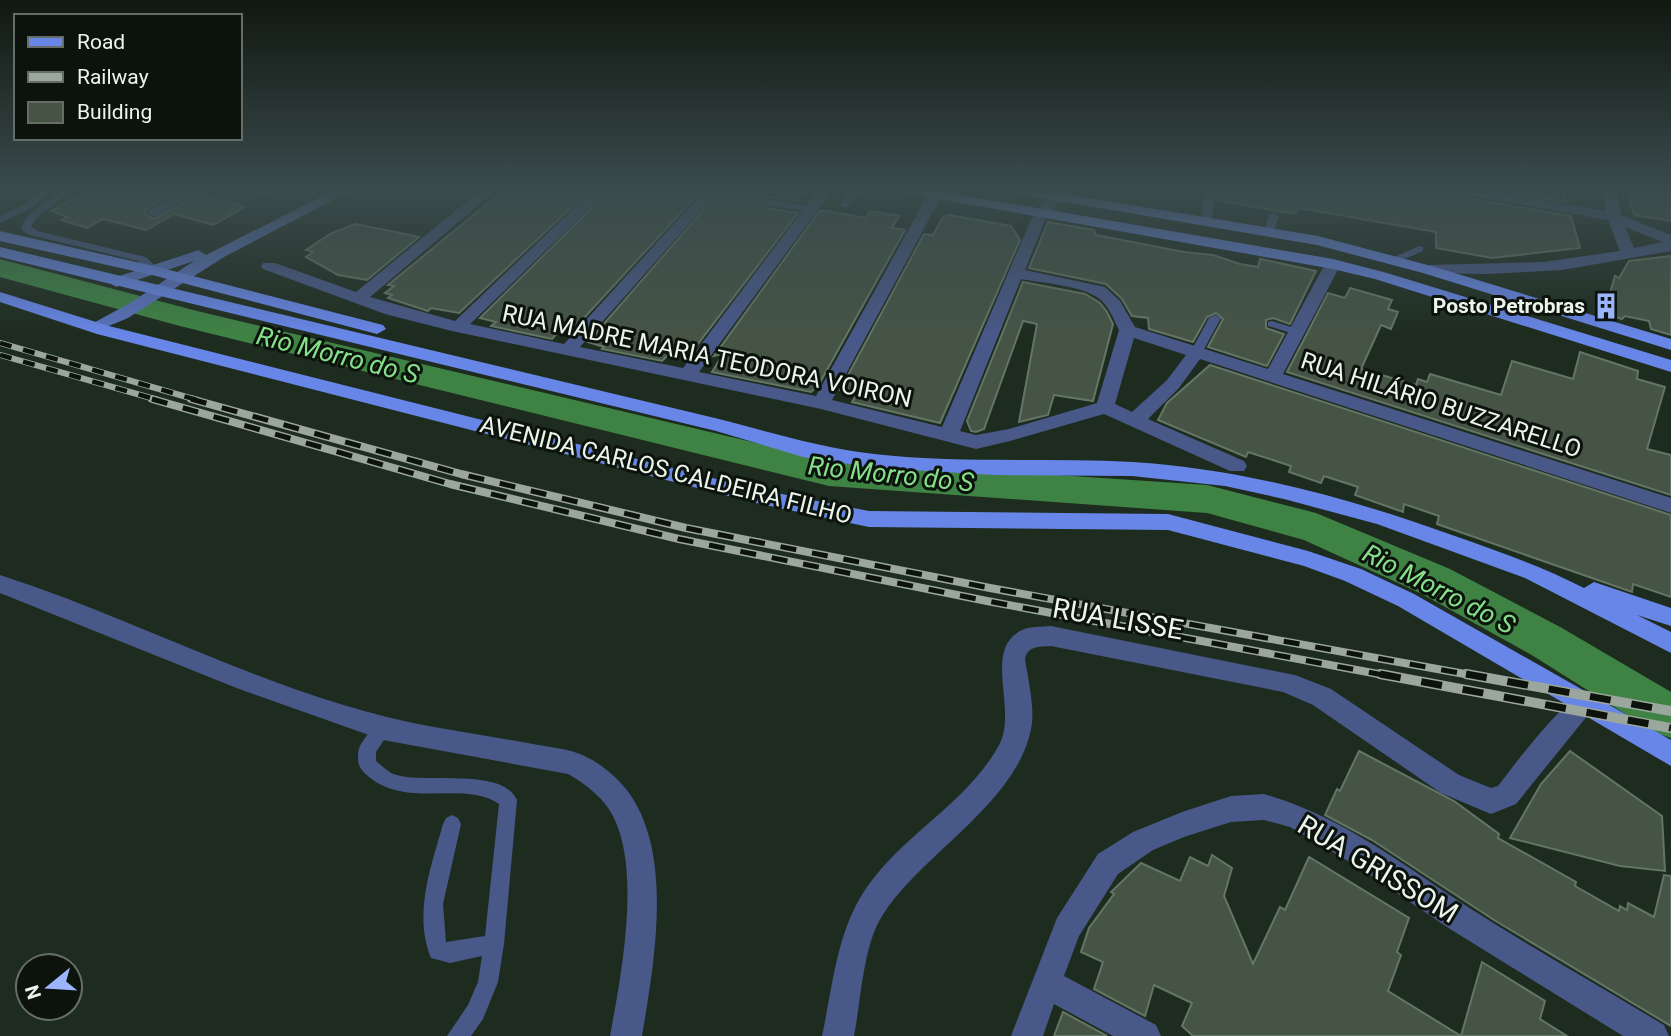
<svg xmlns="http://www.w3.org/2000/svg" width="1671" height="1036" font-family="Roboto,sans-serif">
<rect width="100%" height="100%" fill="#1e2c1f"/>
<g fill="none" stroke-linecap="round" stroke-linejoin="round">
<path fill="#3f8344" fill-rule="evenodd" d="M 0,259 L 197,311 L 829,460 L 1207,485 L 1316,513 L 1450,569 L 1562,628 L 1671,692 L 1671,738 L 1654,732 L 1530,654 L 1420,593 L 1304,540 L 1207,513 L 829,486 L 180,326 L 0,277 Z"/>
</g>
<g fill="#455445" stroke="#657565" stroke-width="2">
<path d="M 82,190 L 180,190 L 145,210 L 145,214 L 154,219 L 200,194 L 245,207 L 213,225 L 174,214 L 146,230 L 103,219 L 87,228 L 61,220 L 68,217 L 51,211 L 82,194 Z"/>
<path d="M 504,190 L 590,190 L 459,313 L 431,308 L 428,311 L 388,298 L 392,295 L 385,293 L 394,286 L 388,285 Z"/>
<path d="M 610,190 L 702,190 L 572,331 L 561,329 L 552,339 L 491,326 L 496,322 L 480,318 Z"/>
<path d="M 721,190 L 807,190 L 797,201 L 770,197 L 764,201 L 767,208 L 798,213 L 688,357 L 669,354 L 662,361 L 602,349 L 604,347 L 588,342 Z"/>
<path d="M 1216,190 L 1451,190 L 1460,197 L 1571,216 L 1580,248 L 1492,258 L 1436,248 L 1436,232 L 1299,208 L 1294,214 L 1216,200 Z"/>
<path d="M 1495,190 L 1562,190 L 1566,202 Z"/>
<path d="M 1627,190 L 1671,190 L 1671,221 L 1634,215 Z"/>
<path d="M 820,210 L 866,218 L 870,211 L 899,216 L 892,228 L 905,230 L 818,386 L 811,392 L 712,372 L 723,354 L 714,356 Z"/>
<path d="M 949,215 L 1011,226 L 1020,240 L 940,423 L 852,402 L 857,394 L 840,390 L 924,234 L 933,235 L 943,217 Z"/>
<path d="M 1048,222 L 1094,230 L 1096,235 L 1184,252 L 1213,255 L 1240,264 L 1258,267 L 1260,259 L 1316,271 L 1290,324 L 1273,318 L 1266,320 L 1266,328 L 1284,334 L 1267,366 L 1208,347 L 1223,319 L 1216,313 L 1207,317 L 1193,342 L 1149,329 L 1148,318 L 1132,316 L 1122,299 L 1106,284 L 1029,268 Z"/>
<path d="M 355,224 L 386,230 L 419,237 L 367,280 L 338,275 L 306,257 L 313,252 L 306,250 L 330,234 Z"/>
<path d="M 1671,256 L 1671,335 L 1651,329 L 1649,321 L 1625,316 L 1622,319 L 1604,313 L 1615,276 L 1619,278 L 1629,261 Z"/>
<path d="M 1023,282 L 1085,294 L 1100,303 L 1107,312 L 1113,324 L 1093,401 L 1054,395 L 1048,415 L 1019,422 L 1037,324 L 1023,321 L 984,429 L 976,432 L 971,431 L 967,421 Z"/>
<path d="M 1350,288 L 1392,300 L 1388,309 L 1398,312 L 1391,329 L 1381,325 L 1361,369 L 1416,385 L 1418,379 L 1427,382 L 1430,374 L 1501,395 L 1512,361 L 1573,379 L 1580,352 L 1638,371 L 1637,379 L 1665,387 L 1647,449 L 1671,455 L 1671,495 L 1287,372 L 1328,293 L 1345,298 Z"/>
<path d="M 1210,365 L 1671,515 L 1671,597 L 1633,584 L 1632,592 L 1437,524 L 1439,516 L 1404,504 L 1403,512 L 1355,495 L 1358,487 L 1324,476 L 1321,483 L 1289,472 L 1291,466 L 1248,452 L 1246,457 L 1158,420 L 1167,403 Z"/>
<path d="M 1359,751 L 1454,801 L 1499,834 L 1498,838 L 1576,882 L 1575,886 L 1619,911 L 1620,906 L 1627,910 L 1628,903 L 1654,917 L 1664,875 L 1671,876 L 1671,1026 L 1494,920 L 1372,840 L 1325,815 L 1337,789 L 1340,791 Z"/>
<path d="M 1570,751 L 1662,816 L 1665,871 L 1620,866 L 1510,838 L 1541,784 Z"/>
<path d="M 1212,855 L 1232,868 L 1224,896 L 1253,964 L 1280,907 L 1285,910 L 1309,857 L 1409,918 L 1397,952 L 1401,955 L 1388,991 L 1461,1036 L 1193,1036 L 1182,1026 L 1192,1003 L 1154,985 L 1145,1016 L 1094,989 L 1103,962 L 1081,952 L 1089,928 L 1114,894 L 1111,892 L 1141,863 L 1180,881 L 1190,857 L 1208,866 Z"/>
<path d="M 1482,962 L 1545,1001 L 1540,1019 L 1567,1036 L 1461,1036 Z"/>
<path d="M 1063,1012 L 1107,1036 L 1054,1036 Z"/>
</g>
<g fill="none" stroke-linecap="round" stroke-linejoin="round">
<g fill="#485888" fill-rule="evenodd">
<path d="M 43,190 L 53,190 L 31,208 L 0,223 L 0,216 L 25,204 Z"/>
<path d="M 59,190 L 68,190 C 58,205 38,211 31,227 L 37,231 L 146,257 L 158,269 L 158,273 L 150,273 L 138,261 L 30,235 L 22,230 C 22,212 48,204 59,190 Z"/>
<path d="M 245,190 L 260,190 L 272,194 L 267,197 Z"/>
<path d="M 851,190 L 861,190 L 848,207 L 842,207 L 840,205 Z"/>
<path d="M 1077,190 L 1095,190 L 1096,191 L 1091,194 Z"/>
<path d="M 1204,190 L 1214,190 L 1212,221 L 1207,224 L 1202,221 Z"/>
<path d="M 770,200 L 811,206 L 816,209 L 811,212 L 767,205 L 765,203 Z"/>
<path d="M 1274,212 L 1279,215 L 1274,231 L 1265,233 L 1264,231 L 1269,215 Z"/>
<path d="M 1419,246 L 1423,247 L 1423,251 L 1397,262 L 1393,263 L 1388,260 Z"/>
<path d="M 1215,315 L 1221,318 L 1202,353 L 1200,356 L 1192,356 L 1190,353 L 1209,318 Z"/>
<path d="M 1272,321 L 1301,330 L 1303,332 L 1297,335 L 1268,326 L 1268,322 Z"/>
<path d="M 383,721 L 389,724 L 391,729 L 376,752 L 376,761 C 381,765 387,771 393,774 C 423,785 502,766 517,800 L 504,944 L 498,982 L 483,1019 L 471,1036 L 447,1036 L 468,1005 L 478,982 L 482,956 L 450,963 L 431,958 C 413,914 431,867 443,824 L 446,818 L 452,815 L 458,818 L 461,824 L 443,904 L 446,942 L 485,936 L 499,804 C 464,780 408,809 369,777 C 363,772 359,768 358,760 C 358,754 358,749 361,744 C 366,736 374,725 383,721 Z"/>
</g>
<g fill="#485888" fill-rule="evenodd">
<path d="M 185,190 L 202,190 L 158,215 L 153,216 L 146,212 Z"/>
<path d="M 481,190 L 496,190 L 370,297 L 455,321 L 593,190 L 608,190 L 470,324 L 564,344 L 705,190 L 719,190 L 580,347 L 683,368 L 818,190 L 832,190 L 699,372 L 816,396 L 928,195 L 930,192 L 940,192 L 942,195 L 832,400 L 942,427 L 1031,220 L 1053,190 L 1067,190 L 1045,220 L 1025,270 L 1105,287 L 1120,301 L 1135,327 L 1268,369 L 1325,264 L 1327,261 L 1339,261 L 1341,264 L 1283,374 L 1671,498 L 1671,513 L 1200,359 L 1179,388 L 1148,419 L 1244,461 L 1247,466 L 1244,471 L 1230,471 L 1104,414 L 1010,441 L 976,449 L 821,409 L 452,331 L 385,314 L 263,269 L 261,266 L 263,263 L 275,263 L 356,292 ZM 1021,279 C 1043,283 1087,286 1102,301 C 1110,309 1114,320 1119,330 L 1097,403 L 1009,429 L 976,435 L 960,431 ZM 1134,338 L 1186,355 L 1167,380 L 1132,412 L 1115,404 Z"/>
<path d="M 1453,190 L 1482,190 L 1606,211 L 1602,190 L 1616,190 L 1621,215 L 1671,235 L 1671,251 L 1562,270 L 1486,274 L 1423,273 L 1421,270 L 1429,265 L 1543,262 L 1620,251 L 1608,220 L 1460,194 ZM 1625,227 L 1663,242 L 1634,248 Z"/>
<path d="M 0,575 C 146,622 282,700 434,727 C 467,733 500,738 533,744 C 548,747 565,748 580,754 C 597,761 614,774 626,789 C 675,851 654,964 642,1036 L 610,1036 C 621,976 641,874 614,818 C 605,799 586,784 568,774 L 383,740 L 239,689 L 0,593 Z"/>
<path d="M 1051,626 L 1295,675 L 1331,689 L 1459,775 L 1491,788 L 1498,786 C 1511,769 1565,697 1583,695 C 1586,694 1590,696 1593,697 L 1596,705 L 1516,804 L 1491,814 L 1441,793 L 1313,705 L 1283,692 L 1051,646 C 1040,647 1028,645 1025,659 C 1028,679 1034,703 1032,723 C 1021,802 922,852 882,916 C 863,946 861,1001 854,1036 L 822,1036 C 832,990 836,939 860,898 C 895,838 966,806 999,745 C 1018,711 983,651 1020,631 C 1028,626 1041,627 1051,626 Z"/>
<path d="M 1264,794 C 1340,815 1403,865 1468,907 C 1532,948 1599,986 1664,1025 L 1669,1036 L 1623,1036 L 1450,929 L 1355,865 L 1290,827 L 1264,820 L 1231,822 L 1184,837 L 1153,850 L 1118,874 L 1079,936 L 1064,976 L 1156,1025 L 1161,1036 L 1113,1036 L 1054,1004 L 1043,1036 L 1011,1036 L 1057,918 L 1098,854 L 1133,832 L 1182,812 L 1231,796 Z"/>
</g>
<path fill="#5972bd" fill-rule="evenodd" d="M 334,190 L 352,190 L 224,257 L 128,318 L 94,332 L 86,327 L 130,303 L 194,261 L 116,287 L 108,282 L 110,279 L 193,252 L 198,250 L 206,255 Z"/>
<g fill="#6786e7" fill-rule="evenodd">
<path d="M 904,190 L 933,190 L 1333,259 L 1387,273 L 1671,360 L 1671,372 L 1375,279 L 1333,269 L 911,194 Z"/>
<path d="M 1011,190 L 1041,190 L 1318,236 L 1435,267 L 1671,339 L 1671,350 L 1423,273 L 1317,245 L 1018,194 Z"/>
<path d="M 0,231 L 154,266 L 383,325 L 386,329 L 377,334 L 152,275 L 0,241 Z"/>
<path d="M 0,247 L 719,419 C 773,433 818,447 874,454 C 960,464 1047,457 1133,462 C 1242,469 1349,498 1452,535 C 1497,551 1541,566 1584,588 L 1594,582 L 1671,608 L 1671,626 L 1637,615 L 1671,632 L 1671,653 L 1525,578 L 1377,524 L 1284,499 L 1225,486 L 1132,476 L 995,475 L 876,468 L 803,457 L 716,431 L 0,257 Z"/>
<path d="M 0,292 L 109,326 L 756,489 L 869,511 L 1168,514 L 1308,551 L 1361,569 L 1414,594 L 1671,740 L 1671,766 L 1398,606 L 1345,581 L 1304,566 L 1168,530 L 869,527 L 756,503 L 97,334 L 0,302 Z"/>
</g>
<g stroke="#9ba69c" stroke-width="6">
<g id="rail-far2">
<path d="M 0,343 L 197,400"/>
<path d="M 0,355 L 158,400"/>
</g>
</g>
<g stroke="#9ba69c" stroke-width="8">
<g id="rail-far1">
<path d="M 152,399 L 450,484 L 679,539 L 987,601 L 1389,676"/>
<path d="M 191,399 L 461,474 L 686,528 L 990,588 L 1476,676"/>
</g>
</g>
<g stroke="#9ba69c" stroke-width="10">
<g id="rail">
<path d="M 1380,674 L 1671,728"/>
<path d="M 1466,674 L 1671,711"/>
</g>
</g>
<use href="#rail-far2" stroke="#0c130d" stroke-width="4.5" stroke-dasharray="12" stroke-linecap="butt"/>
<use href="#rail-far1" stroke="#0c130d" stroke-width="5" stroke-dasharray="16" stroke-linecap="butt"/>
<use href="#rail" stroke="#0c130d" stroke-width="7" stroke-dasharray="21" stroke-linecap="butt"/>
</g>
<linearGradient id="sky" x2="0" y2="1"><stop stop-color="#101811"/><stop offset="0.57" stop-color="#3b4b4d"/><stop offset="1" stop-color="#3b4b4d" stop-opacity="0"/></linearGradient>
<rect width="1671" height="335" fill="url(#sky)"/>
<defs>
<g id="building-bare" transform="scale(2.1)"><path d="M-4-6H4V6H1V3H-1V6H-4ZM-2.5-4.3h1.7v1.8h-1.7ZM.8-4.3h1.7v1.8H.8ZM-2.5-1h1.7V.8h-1.7ZM.8-1h1.7V.8H.8Z" fill="#9bb5fd" stroke="#0c130d" stroke-width="2.5" paint-order="stroke"/></g>
</defs>
<g fill-rule="evenodd">
<use href="#building-bare" x="1606" y="306"/>
</g>
<g text-anchor="middle" dominant-baseline="central" stroke-width="6" stroke-linejoin="round" paint-order="stroke">
<g font-size="21" font-weight="bold" fill="#ecf5ec" stroke="#0c130d" text-anchor="end">
<text x="1585" y="306">Posto Petrobras</text>
</g>
<g font-size="24" fill="#ecf5ec" stroke="#0c130d">
<text transform="translate(707 356) rotate(12)">RUA MADRE MARIA TEODORA VOIRON</text>
<text transform="translate(1441 405) rotate(18)">RUA HILÁRIO BUZZARELLO</text>
<text transform="translate(666 470) rotate(14)">AVENIDA CARLOS CALDEIRA FILHO</text>
</g>
<g font-size="26" font-style="italic" fill="#86e08a" stroke="#0c130d">
<text transform="translate(338 355) rotate(14)">Rio Morro do S</text>
<text transform="translate(891 474) rotate(6)">Rio Morro do S</text>
<text transform="translate(1439 589) rotate(27)">Rio Morro do S</text>
</g>
<g font-size="28" fill="#ecf5ec" stroke="#0c130d">
<text transform="translate(1118 619) rotate(10)">RUA LISSE</text>
<text transform="translate(1378 869) rotate(31)">RUA GRISSOM</text>
</g>
</g>
<rect x="14" y="14" width="228" height="126" fill="#0c130d" stroke="#666d66" stroke-width="2"/>
<rect x="28" y="37" width="35" height="10" fill="#6786e7" stroke="#666d66" stroke-width="2"/>
<text x="77" y="49" font-size="21" fill="#ecf5ec">Road</text>
<rect x="28" y="72" width="35" height="10" fill="#9ba69c" stroke="#666d66" stroke-width="2"/>
<text x="77" y="84" font-size="21" fill="#ecf5ec">Railway</text>
<rect x="28" y="102" width="35" height="21" fill="#455445" stroke="#666d66" stroke-width="2"/>
<text x="77" y="119" font-size="21" fill="#ecf5ec">Building</text>
<g transform="translate(49 987) rotate(252)"><circle r="33" fill="#0c130d" stroke="#666d66" stroke-width="2"/>
<path d="M0-5L12 26L0 18L-12 26Z" fill="#9bb5fd"/>
<text y="-10" font-size="19" font-weight="bold" text-anchor="middle" fill="#ecf5ec">N</text>
</g>
</svg>
